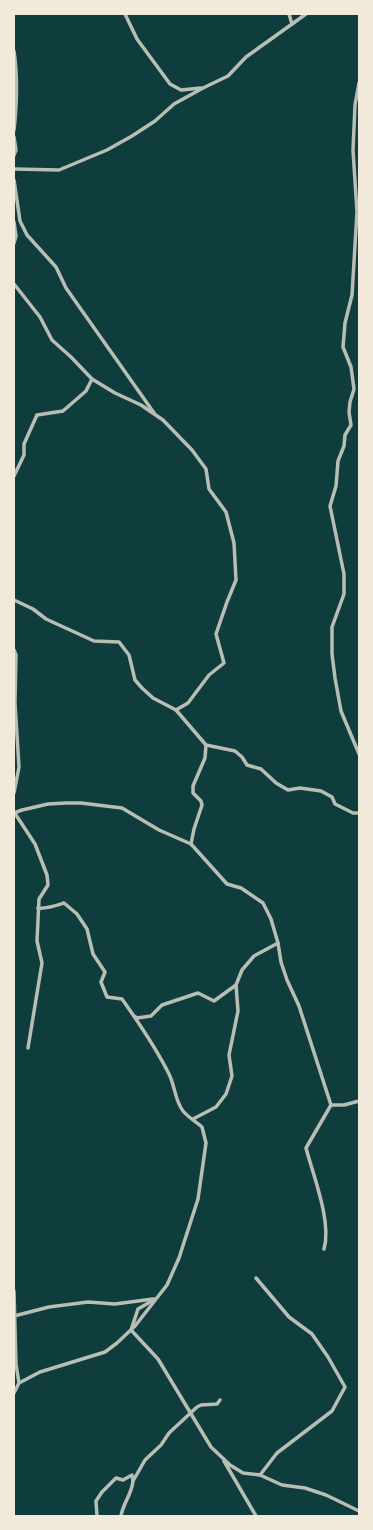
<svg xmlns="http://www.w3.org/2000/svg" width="373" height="1530" font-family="'Fira Sans Condensed',sans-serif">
<rect width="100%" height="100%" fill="#0f3d3e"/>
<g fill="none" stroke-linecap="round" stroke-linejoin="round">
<g stroke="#b8beb3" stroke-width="3.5">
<path d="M 125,14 L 137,39 L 170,84 L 181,90 L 201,88"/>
<path d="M 289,14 L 292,24"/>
<path d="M 14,51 C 18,78 17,103 14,130"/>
<path d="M 359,83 L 355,105 L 353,150 L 357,212 L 352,295 L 345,323 L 343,347 L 351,367 L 354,389 L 350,402 L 349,412 L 351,425 L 345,435 L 344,446 L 338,461 L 336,486 L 330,506 L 344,574 L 344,594 L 332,627 L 332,654 L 335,678 L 341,711 L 359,754"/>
<path d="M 14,137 L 16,150 L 14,155"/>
<path d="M 14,169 L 59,170 L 107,150 L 132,136 L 155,121 L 174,104 L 203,88 L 228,76 L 246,57 L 306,14"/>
<path d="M 14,180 L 20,221 L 27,235 L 56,267 L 66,288 L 154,413"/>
<path d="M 14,222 L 16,236 L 14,243"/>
<path d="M 14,284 L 40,317 L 52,340 L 71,357 L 92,379 L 115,393 L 141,405 L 163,420 L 192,450 L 206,469 L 209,489 L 226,512 L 234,543 L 236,580 L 227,602 L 216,634 L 224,663 L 209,675 L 188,703 L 176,710"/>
<path d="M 14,476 L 24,455 L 24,444 L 37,415 L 63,411 L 86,391 L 92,379"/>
<path d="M 14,600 L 33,609 L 46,619 L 94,641 L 119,642 L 129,655 L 135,680 L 142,688 L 153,698 L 176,710 L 206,745 L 235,751 L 242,757 L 247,765 L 261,769 L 276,783 L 288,790 L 300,788 L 321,791 L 332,797 L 335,804 L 353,813 L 359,813"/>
<path d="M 14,650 L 16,655 L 15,703 L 19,767 L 14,793"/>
<path d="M 14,812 L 35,844 L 47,875 L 48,885 L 39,899 L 37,941 L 42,963 L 28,1048"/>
<path d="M 14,813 L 22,810 L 48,804 L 66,803 L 81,803 L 122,808 L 159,830 L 191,844 L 227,884 L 241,888 L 263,903 L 271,919 L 278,943 L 281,962 L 287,980 L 299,1006 L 331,1105"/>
<path d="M 191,844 L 194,829 L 202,805 L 201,801 L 193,793 L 193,786 L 205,758 L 206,745"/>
<path d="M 134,1016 L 137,1018 L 151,1016 L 162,1005 L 198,993 L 214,1001 L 236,985"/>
<path d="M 193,1119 L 216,1107 L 226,1094 L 232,1076 L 229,1055 L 238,1011 L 236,985 L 242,970 L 254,956 L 278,943"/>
<path d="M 324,1249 C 332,1222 313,1175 306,1148 L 331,1105 L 344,1105 L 359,1101"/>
<path d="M 256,1278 L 289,1317 L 312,1334 L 328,1357 L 345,1387 L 332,1411 L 277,1453 L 260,1475"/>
<path d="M 14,1291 L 16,1364 L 19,1383"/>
<path d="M 155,1299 L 138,1309 L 131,1330 L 158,1359 L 211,1447 L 230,1465 L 243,1473 L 260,1475 L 282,1485 L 305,1488 L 326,1495 L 359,1511"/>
<path d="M 14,1316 L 49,1307 L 88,1302 L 115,1304 L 153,1299"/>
<path d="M 14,1393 L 19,1383 L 40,1372 L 105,1352 L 117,1343 L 135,1326 L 167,1285 L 179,1258 L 198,1199 L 206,1143 L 202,1127 C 196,1122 188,1117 183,1111 C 175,1101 175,1086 169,1074 C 156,1048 139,1023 122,999 L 107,997 L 101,982 L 105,972 L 93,954 L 87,929 L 77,914 L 64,903 C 55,906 47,909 38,908"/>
<path d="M 224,1461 L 256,1516"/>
<path d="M 97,1516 L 96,1501 L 102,1492 L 116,1478 L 123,1480 L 132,1475 L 133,1481 L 145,1460 L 161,1445 L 169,1433 L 197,1407 L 201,1405 L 217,1404 L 220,1400"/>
<path d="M 121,1516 C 123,1503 132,1494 133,1481"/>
</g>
</g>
<rect width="373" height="1530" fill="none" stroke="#f1e9da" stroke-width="30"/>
</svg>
